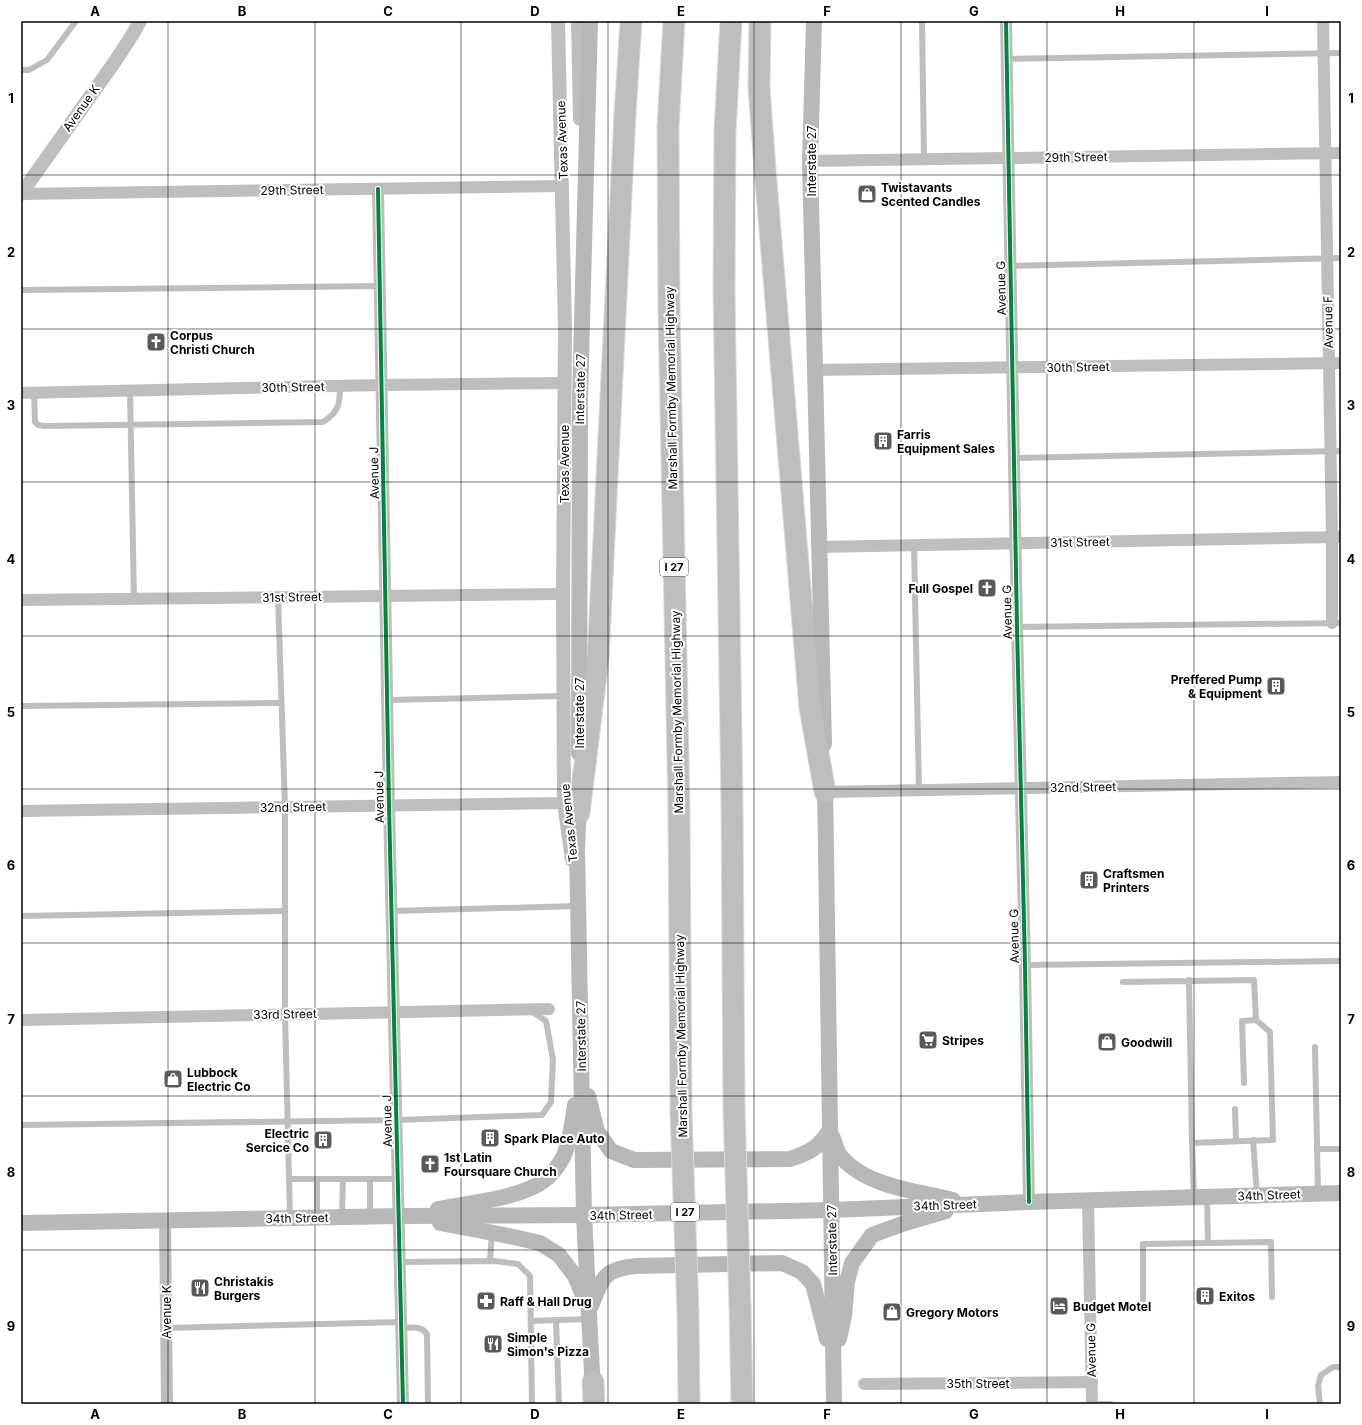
<svg xmlns="http://www.w3.org/2000/svg" width="1362" height="1425" font-family="Inter,sans-serif">
<rect width="100%" height="100%" fill="#fff"/>
<g fill="none" stroke-linecap="round" stroke-linejoin="round">
<g stroke="#dbdbdb" stroke-width="23">
<g id="motorway">
<path d="M 674,21 L 668,127 L 669,310 L 679,811 L 681,1113"/>
<path d="M 731,21 L 725,131 L 724,290 L 732,803 L 734,1108"/>
<path d="M 760,21 L 759,88 L 766,182 L 810,708 L 825,792"/>
<path d="M 579,813 L 598,659 L 625,114 L 631,21"/>
<path d="M 740,1306 L 742,1404"/>
<path d="M 688,1312 L 689,1404"/>
<path d="M 593,1382 L 594,1404"/>
</g>
</g>
<g stroke="#bebebe" stroke-width="6">
<path d="M 922,21 L 924,159"/>
<path d="M 1007,59 L 1341,53"/>
<path d="M 21,70 L 29,70 L 47,60 L 76,21"/>
<path d="M 1010,266 L 1341,258"/>
<path d="M 21,290 L 380,286"/>
<path d="M 130,391 L 134,599"/>
<path d="M 34,393 L 35,422 L 38,425 L 44,426 L 323,422 C 339,412 340,404 340,386"/>
<path d="M 1014,458 L 1341,451"/>
<path d="M 914,545 L 919,790"/>
<path d="M 278,597 L 285,807 L 285,1014 L 290,1217"/>
<path d="M 1017,627 L 1341,623"/>
<path d="M 388,700 L 564,696"/>
<path d="M 21,706 L 281,703"/>
<path d="M 392,911 L 578,906"/>
<path d="M 21,916 L 285,911"/>
<path d="M 1025,965 L 1341,961"/>
<path d="M 1123,982 L 1254,980 L 1256,1020 L 1270,1032 L 1273,1140 L 1192,1143 L 1189,980"/>
<path d="M 1315,1047 L 1318,1193"/>
<path d="M 1244,1083 L 1242,1021 L 1256,1020"/>
<path d="M 1235,1109 L 1236,1141"/>
<path d="M 21,1125 L 397,1120 L 542,1115 L 551,1102 L 553,1060 L 546,1021 L 531,1011"/>
<path d="M 1253,1140 L 1257,1195"/>
<path d="M 1192,1143 L 1194,1197"/>
<path d="M 1317,1149 L 1341,1149"/>
<path d="M 289,1179 L 398,1179"/>
<path d="M 317,1179 L 317,1218"/>
<path d="M 1207,1197 L 1208,1243"/>
<path d="M 342,1215 L 343,1179"/>
<path d="M 370,1215 L 370,1179"/>
<path d="M 490,1261 L 492,1233"/>
<path d="M 400,1262 L 495,1261 L 518,1264 L 530,1276 L 532,1404"/>
<path d="M 1143,1305 L 1143,1244 L 1271,1242 L 1272,1297"/>
<path d="M 556,1320 L 559,1404"/>
<path d="M 531,1321 L 588,1319"/>
<path d="M 166,1328 L 401,1322"/>
<path d="M 401,1328 C 411,1328 421,1325 427,1334 L 428,1404"/>
<path d="M 1092,1404 L 1111,1404"/>
<path d="M 1320,1404 L 1318,1386 L 1321,1375 L 1333,1367 L 1341,1367"/>
</g>
<g stroke="#bebebe" stroke-width="12">
<path d="M 1006,21 L 1017,627 L 1025,965 L 1029,1202"/>
<path d="M 1323,21 L 1332,537 L 1332,623"/>
<path d="M 810,161 L 1341,153"/>
<path d="M 378,189 L 389,805 L 403,1404"/>
<path d="M 21,194 L 563,186"/>
<path d="M 815,370 L 1341,363"/>
<path d="M 21,393 L 383,385 L 564,383"/>
<path d="M 818,547 L 1341,537"/>
<path d="M 21,600 L 563,594"/>
<path d="M 825,792 L 1341,782"/>
<path d="M 21,811 L 564,803"/>
<path d="M 21,1020 L 549,1009"/>
<path d="M 1088,1200 L 1092,1404"/>
<path d="M 165,1220 L 167,1404"/>
<path d="M 864,1384 L 1092,1382"/>
</g>
<g stroke="#bebebe" stroke-width="14">
<path d="M 558,21 L 565,329 L 563,594 L 564,803 L 572,860"/>
<path d="M 578,21 L 580,119"/>
<path d="M 21,194 L 116,60 L 134,32 L 140,21"/>
</g>
<g stroke="#b8b8b8" stroke-width="16">
<path d="M 814,21 L 810,161 L 824,744"/>
<path d="M 579,753 L 580,398 L 590,21"/>
<path d="M 825,782 L 834,1404"/>
<path d="M 579,802 L 577,850 L 584,1215 L 593,1392"/>
<path d="M 588,1096 L 597,1131 L 611,1151 L 634,1160 L 790,1159 C 811,1152 818,1148 830,1130"/>
<path d="M 833,1138 C 835,1144 837,1153 842,1158 C 868,1187 917,1191 953,1200"/>
<path d="M 438,1209 C 468,1203 509,1200 537,1185 C 547,1180 557,1169 562,1159 C 569,1148 573,1119 575,1105"/>
<path d="M 21,1223 L 399,1216 L 584,1215 L 831,1210 L 1029,1202 L 1341,1193"/>
<path d="M 440,1223 L 509,1236 L 540,1243 L 559,1255 L 575,1276 L 585,1300"/>
<path d="M 591,1306 C 602,1279 603,1269 636,1266 L 782,1263 L 802,1272 L 813,1284 L 827,1339"/>
<path d="M 839,1339 L 844,1316 L 847,1282 L 852,1263 L 872,1235 L 905,1223 L 946,1211"/>
</g>
<use href="#motorway" stroke="#bebebe" stroke-width="21"/>
<g stroke="#dbdbdb" stroke-width="23" stroke-linecap="butt">
<g id="motorway-bridge">
<path d="M 734,1108 L 740,1306"/>
<path d="M 681,1113 L 688,1312"/>
</g>
</g>
<use href="#motorway-bridge" stroke="#bebebe" stroke-width="21"/>
<g stroke="#fff" stroke-width="6">
<g id="cycleway">
<path d="M 1006,21 L 1017,627 L 1025,965 L 1029,1202"/>
<path d="M 378,189 L 389,805 L 403,1404"/>
</g>
</g>
<use href="#cycleway" stroke="#00873e" stroke-width="4"/>
</g>
<path fill="none" stroke="#000" stroke-width="1" stroke-opacity="0.55" d="M 168,21 L 168,1404M 315,21 L 315,1404M 461,21 L 461,1404M 608,21 L 608,1404M 754,21 L 754,1404M 901,21 L 901,1404M 1047,21 L 1047,1404M 1194,21 L 1194,1404M 21,175 L 1341,175M 21,329 L 1341,329M 21,482 L 1341,482M 21,636 L 1341,636M 21,789 L 1341,789M 21,943 L 1341,943M 21,1096 L 1341,1096M 21,1250 L 1341,1250"/>
<defs>
<g id="shop-square" transform="scale(1)"><rect x="-9" y="-9" width="18" height="18" rx="4" fill="#595959" stroke="#fff"/><path d="M-5-2.5h2.3a2.7 3.5 0 0 1 5.4 0H5L5.5 6h-11ZM-1.5-2.5h3a1.5 2.3 0 0 0-3 0Z" fill="#fff"/></g>
<g id="church-square" transform="scale(1)"><rect x="-9" y="-9" width="18" height="18" rx="4" fill="#595959" stroke="#fff"/><path d="M-1.2-6h2.4v3.5h3.3v2.4h-3.3V6h-2.4V-.1h-3.3v-2.4h3.3Z" fill="#fff"/></g>
<g id="building-square" transform="scale(1)"><rect x="-9" y="-9" width="18" height="18" rx="4" fill="#595959" stroke="#fff"/><path d="M-4-6H4V6H1V3H-1V6H-4ZM-2.5-4.3h1.7v1.8h-1.7ZM.8-4.3h1.7v1.8H.8ZM-2.5-1h1.7V.8h-1.7ZM.8-1h1.7V.8H.8Z" fill="#fff"/></g>
<g id="supermarket-square" transform="scale(1)"><rect x="-9" y="-9" width="18" height="18" rx="4" fill="#595959" stroke="#fff"/><path d="M-6-5.5h2.5l.6 2H6L4.5 2H-2.5L-4.4-4H-6ZM-1.5 3.2a1.3 1.3 0 1 0 .1 0ZM3 3.2a1.3 1.3 0 1 0 .1 0Z" fill="#fff"/></g>
<g id="restaurant-square" transform="scale(1)"><rect x="-9" y="-9" width="18" height="18" rx="4" fill="#595959" stroke="#fff"/><path d="M-5-6h1v4h1v-4h1v4h1v-4h1v5L-1.5 .5V6h-2V.5L-5-1ZM5-6V6H3V1.5H1.5Q1.5-4 5-6Z" fill="#fff"/></g>
<g id="pharmacy-square" transform="scale(1)"><rect x="-9" y="-9" width="18" height="18" rx="4" fill="#595959" stroke="#fff"/><path d="M-2-6h4v4h4v4h-4v4h-4v-4h-4v-4h4Z" fill="#fff"/></g>
<g id="hotel-square" transform="scale(1)"><rect x="-9" y="-9" width="18" height="18" rx="4" fill="#595959" stroke="#fff"/><path d="M-6-4.5h1.5V1H6V5H4.5V3h-9V5H-6ZM-4 0a1.8 1.8 0 1 1 3.6 0ZM.5 0V-2.5h3Q6-2.5 6 0Z" fill="#fff"/></g>
</defs>
<g fill-rule="evenodd">
<use href="#shop-square" x="867" y="194"/>
<use href="#church-square" x="156" y="342"/>
<use href="#building-square" x="883" y="441"/>
<use href="#church-square" x="987" y="588"/>
<use href="#building-square" x="1276" y="686"/>
<use href="#building-square" x="1089" y="880"/>
<use href="#supermarket-square" x="928" y="1040"/>
<use href="#shop-square" x="1107" y="1042"/>
<use href="#shop-square" x="173" y="1079"/>
<use href="#building-square" x="490" y="1138"/>
<use href="#building-square" x="323" y="1140"/>
<use href="#church-square" x="430" y="1164"/>
<use href="#restaurant-square" x="200" y="1288"/>
<use href="#building-square" x="1205" y="1296"/>
<use href="#pharmacy-square" x="486" y="1301"/>
<use href="#hotel-square" x="1059" y="1306"/>
<use href="#shop-square" x="892" y="1312"/>
<use href="#restaurant-square" x="493" y="1344"/>
</g>
<g text-anchor="middle" dominant-baseline="central" stroke-width="4" stroke-linejoin="round" paint-order="stroke">
<g fill="#fff" stroke="#4c4c4c" stroke-width="1">
<rect x="660" y="558" width="28" height="18" rx="3"/>
<rect x="671" y="1203" width="28" height="18" rx="3"/>
</g>
<g font-size="11" font-weight="bold" fill="#000">
<text x="674" y="567">I 27</text>
<text x="685" y="1212">I 27</text>
</g>
<g font-size="12" fill="#000" stroke="#fff">
<text transform="translate(81 108) rotate(-55)">Avenue K</text>
<text transform="translate(562 140) rotate(-92)">Texas Avenue</text>
<text transform="translate(1076 157) rotate(-1)">29th Street</text>
<text transform="translate(811 161) rotate(-90)">Interstate 27</text>
<text transform="translate(292 190) rotate(-1)">29th Street</text>
<text transform="translate(1001 288) rotate(-91)">Avenue G</text>
<text transform="translate(1328 322) rotate(-91)">Avenue F</text>
<text transform="translate(1078 367) rotate(-1)">30th Street</text>
<text transform="translate(293 387) rotate(-1)">30th Street</text>
<text transform="translate(671 388) rotate(-91)">Marshall Formby Memorial Highway</text>
<text transform="translate(580 389) rotate(-89)">Interstate 27</text>
<text transform="translate(564 464) rotate(-90)">Texas Avenue</text>
<text transform="translate(374 473) rotate(-91)">Avenue J</text>
<text transform="translate(1080 542) rotate(-1)">31st Street</text>
<text transform="translate(292 597) rotate(-1)">31st Street</text>
<text transform="translate(1007 612) rotate(-91)">Avenue G</text>
<text transform="translate(677 712) rotate(-91)">Marshall Formby Memorial Highway</text>
<text transform="translate(579 713) rotate(-90)">Interstate 27</text>
<text transform="translate(1083 787) rotate(-1)">32nd Street</text>
<text transform="translate(379 797) rotate(-91)">Avenue J</text>
<text transform="translate(293 807) rotate(-1)">32nd Street</text>
<text transform="translate(569 823) rotate(-96)">Texas Avenue</text>
<text transform="translate(1014 936) rotate(-91)">Avenue G</text>
<text transform="translate(285 1014) rotate(-1)">33rd Street</text>
<text transform="translate(581 1036) rotate(-91)">Interstate 27</text>
<text transform="translate(681 1036) rotate(-91)">Marshall Formby Memorial Highway</text>
<text transform="translate(387 1121) rotate(-91)">Avenue J</text>
<text transform="translate(1269 1195) rotate(-2)">34th Street</text>
<text transform="translate(945 1205) rotate(-2)">34th Street</text>
<text transform="translate(621 1215) rotate(-1)">34th Street</text>
<text transform="translate(297 1218) rotate(-1)">34th Street</text>
<text transform="translate(832 1240) rotate(-91)">Interstate 27</text>
<text transform="translate(166 1312) rotate(-90)">Avenue K</text>
<text transform="translate(1091 1350) rotate(-91)">Avenue G</text>
<text x="978" y="1383">35th Street</text>
</g>
<g font-size="12" font-weight="bold" fill="#000" stroke="#fff" text-anchor="start">
<text x="881" y="187">Twistavants<tspan x="881" dy="14">Scented Candles</tspan></text>
<text x="170" y="335">Corpus<tspan x="170" dy="14">Christi Church</tspan></text>
<text x="897" y="434">Farris<tspan x="897" dy="14">Equipment Sales</tspan></text>
<text x="973" y="588" text-anchor="end">Full Gospel</text>
<text x="1262" y="679" text-anchor="end">Preffered Pump<tspan x="1262" dy="14">&amp; Equipment</tspan></text>
<text x="1103" y="873">Craftsmen<tspan x="1103" dy="14">Printers</tspan></text>
<text x="942" y="1040">Stripes</text>
<text x="1121" y="1042">Goodwill</text>
<text x="187" y="1072">Lubbock<tspan x="187" dy="14">Electric Co</tspan></text>
<text x="309" y="1133" text-anchor="end">Electric<tspan x="309" dy="14">Sercice Co</tspan></text>
<text x="504" y="1138">Spark Place Auto</text>
<text x="444" y="1157">1st Latin<tspan x="444" dy="14">Foursquare Church</tspan></text>
<text x="214" y="1281">Christakis<tspan x="214" dy="14">Burgers</tspan></text>
<text x="1219" y="1296">Exitos</text>
<text x="500" y="1301">Raff &amp; Hall Drug</text>
<text x="1073" y="1306">Budget Motel</text>
<text x="906" y="1312">Gregory Motors</text>
<text x="507" y="1337">Simple<tspan x="507" dy="14">Simon's Pizza</tspan></text>
</g>
</g>
<rect width="1362" height="1425" fill="none" stroke="#ffffff" stroke-width="44"/>
<rect x="22" y="22" width="1318" height="1381" fill="none" stroke="#000" stroke-width="1.5"/>
<g font-size="13" text-anchor="middle" font-weight="bold" fill="#000">
<text x="95" y="16">A</text>
<text x="242" y="16">B</text>
<text x="388" y="16">C</text>
<text x="535" y="16">D</text>
<text x="681" y="16">E</text>
<text x="827" y="16">F</text>
<text x="974" y="16">G</text>
<text x="1120" y="16">H</text>
<text x="1267" y="16">I</text>
<text x="11" y="103">1</text>
<text x="1351" y="103">1</text>
<text x="11" y="257">2</text>
<text x="1351" y="257">2</text>
<text x="11" y="410">3</text>
<text x="1351" y="410">3</text>
<text x="11" y="564">4</text>
<text x="1351" y="564">4</text>
<text x="11" y="717">5</text>
<text x="1351" y="717">5</text>
<text x="11" y="870">6</text>
<text x="1351" y="870">6</text>
<text x="11" y="1024">7</text>
<text x="1351" y="1024">7</text>
<text x="11" y="1177">8</text>
<text x="1351" y="1177">8</text>
<text x="11" y="1331">9</text>
<text x="1351" y="1331">9</text>
<text x="95" y="1419">A</text>
<text x="242" y="1419">B</text>
<text x="388" y="1419">C</text>
<text x="535" y="1419">D</text>
<text x="681" y="1419">E</text>
<text x="827" y="1419">F</text>
<text x="974" y="1419">G</text>
<text x="1120" y="1419">H</text>
<text x="1267" y="1419">I</text>
</g>
</svg>
